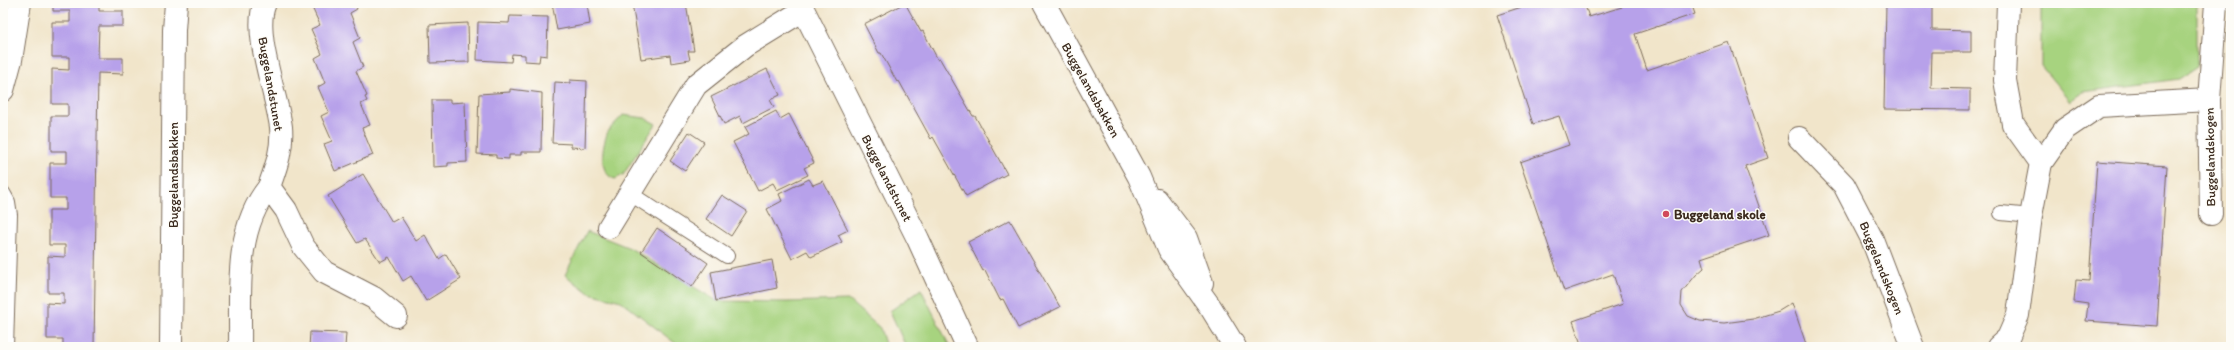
<svg xmlns="http://www.w3.org/2000/svg" width="2234" height="350" font-family="Itim,sans-serif">
<rect width="100%" height="100%" fill="#fdfcf7"/>
<filter id="ink" filterUnits="userSpaceOnUse"><feTurbulence type="fractalNoise" baseFrequency=".025" numOctaves="2"/><feDisplacementMap in="SourceGraphic" scale="8" xChannelSelector="R" yChannelSelector="G"/><feConvolveMatrix kernelMatrix="1 2 1 2 8 2 1 2 1" color-interpolation-filters="sRGB"/></filter>
<filter id="wash" filterUnits="userSpaceOnUse"><feTurbulence type="fractalNoise" baseFrequency=".012" numOctaves="4" result="noise"/><feDisplacementMap in="SourceGraphic" scale="16" xChannelSelector="R" yChannelSelector="G"/><feGaussianBlur stdDeviation="0.9" result="paint"/><feColorMatrix in="noise" values="0 0 0 0 0 0 0 0 0 0 0 0 0 0 0 0 0 1.4 0 .05"/><feComposite in="paint" operator="in"/></filter>
<g filter="url(#wash)">
<rect width="100%" height="100%" fill="#f1e5ca"/>
<g fill="#a7d37f" stroke="#717e4e">
<path d="M 2041,3 L 2197,3 L 2197,67 L 2179,79 L 2083,92 L 2070,101 L 2041,66 Z"/>
<path d="M 623,115 L 645,118 L 656,124 L 623,175 L 615,179 C 598,174 602,148 607,134 C 609,128 618,121 623,115 Z"/>
<path d="M 587,231 L 630,248 L 717,301 L 787,302 L 848,300 L 880,328 L 886,347 L 680,347 L 621,301 L 589,293 L 565,275 Z"/>
<path d="M 921,289 L 950,347 L 906,347 L 890,311 Z"/>
</g>
<g id="blocks">
<g fill="#b7a1ea">
<path d="M 53,3 L 99,3 L 99,11 L 123,11 L 123,26 L 99,26 L 98,58 L 123,58 L 123,74 L 98,73 L 94,347 L 63,347 L 63,339 L 47,339 L 47,303 L 64,304 L 64,293 L 48,293 L 48,256 L 65,257 L 65,245 L 49,245 L 49,210 L 66,210 L 66,198 L 50,198 L 50,163 L 67,163 L 67,151 L 51,151 L 51,116 L 68,116 L 68,104 L 52,104 L 52,69 L 69,70 L 69,57 L 52,57 L 52,22 L 70,22 L 70,11 L 53,11 Z"/>
<path d="M 310,3 L 355,3 L 357,9 L 350,13 L 360,38 L 353,42 L 363,67 L 356,71 L 367,96 L 365,97 L 367,101 L 361,104 L 370,125 L 362,128 L 373,155 L 335,171 L 324,144 L 332,141 L 321,116 L 329,112 L 318,87 L 325,83 L 315,58 L 322,54 L 311,29 L 320,25 Z"/>
<path d="M 552,3 L 587,3 L 590,24 L 557,30 Z"/>
<path d="M 632,3 L 686,3 L 694,51 L 688,51 L 690,60 L 671,63 L 670,55 L 641,59 Z"/>
<path d="M 905,3 L 921,32 L 923,31 L 938,60 L 940,59 L 973,116 L 975,116 L 1007,174 L 966,196 L 933,137 L 931,139 L 899,81 L 897,82 L 881,53 L 879,53 L 864,24 Z"/>
<path d="M 1534,3 L 1584,3 L 1589,17 L 1622,7 L 1621,3 L 1691,3 L 1695,14 L 1635,34 L 1647,70 L 1729,42 L 1768,158 L 1745,166 L 1769,235 L 1701,258 L 1704,268 L 1696,275 L 1682,292 L 1681,305 L 1688,316 L 1700,321 L 1724,323 L 1753,319 L 1779,311 L 1792,303 L 1807,347 L 1582,347 L 1573,321 L 1623,304 L 1613,274 L 1564,291 L 1520,162 L 1569,145 L 1559,116 L 1533,124 L 1497,15 Z"/>
<path d="M 1886,3 L 1932,3 L 1932,30 L 1971,31 L 1971,52 L 1932,52 L 1931,88 L 1970,89 L 1970,110 L 1884,109 Z"/>
<path d="M 510,16 L 548,17 L 547,56 L 540,55 L 539,62 L 525,61 L 525,55 L 512,54 L 511,62 L 477,60 L 478,22 L 509,23 Z"/>
<path d="M 468,23 L 469,62 L 430,63 L 429,25 Z"/>
<path d="M 767,69 L 780,95 L 770,100 L 774,107 L 743,123 L 740,116 L 724,124 L 711,97 Z"/>
<path d="M 570,80 L 587,81 L 585,148 L 571,147 L 571,144 L 552,143 L 555,82 L 570,83 Z"/>
<path d="M 510,89 L 542,93 L 541,152 L 521,152 L 521,155 L 509,155 L 509,159 L 496,158 L 496,155 L 477,154 L 479,94 L 510,92 Z"/>
<path d="M 432,100 L 450,100 L 450,103 L 465,102 L 467,162 L 448,163 L 448,166 L 433,167 Z"/>
<path d="M 776,111 L 780,119 L 789,114 L 814,163 L 804,168 L 808,175 L 777,190 L 773,183 L 758,191 L 733,142 L 749,134 L 745,127 Z"/>
<path d="M 689,132 L 704,142 L 685,171 L 670,161 Z"/>
<path d="M 2097,161 L 2167,166 L 2157,326 L 2086,321 L 2088,304 L 2074,302 L 2076,280 L 2089,281 Z"/>
<path d="M 363,174 L 392,222 L 401,217 L 416,241 L 425,235 L 439,259 L 446,254 L 461,279 L 426,301 L 411,276 L 403,281 L 389,257 L 380,262 L 365,239 L 357,243 L 328,196 Z"/>
<path d="M 809,179 L 813,185 L 823,181 L 848,230 L 838,235 L 842,242 L 811,257 L 807,251 L 792,259 L 767,209 L 782,201 L 779,194 Z"/>
<path d="M 722,195 L 747,211 L 731,236 L 706,219 Z"/>
<path d="M 1010,220 L 1060,307 L 1018,328 L 1003,299 L 1000,300 L 985,270 L 983,271 L 968,242 Z"/>
<path d="M 657,228 L 708,263 L 692,287 L 641,252 Z"/>
<path d="M 772,260 L 777,288 L 716,301 L 711,272 Z"/>
<path d="M 310,332 L 346,333 L 345,347 L 309,347 Z"/>
</g>
</g>
</g>
<g filter="url(#ink)">
<use href="#blocks" fill-opacity="0" stroke="#7b6b5a" stroke-width="1"/>
<g fill="none" stroke-linecap="round" stroke-linejoin="round">
<g stroke="#7b6b5a" stroke-width="16">
<g id="service">
<path d="M 3,193 L 8,202 L 10,215 L 6,347"/>
<path d="M 629,193 L 727,256"/>
<path d="M 2001,213 L 2031,216"/>
</g>
</g>
<g stroke="#7b6b5a" stroke-width="24">
<g id="minor">
<path d="M 265,3 C 252,32 277,95 281,127 C 283,149 276,167 269,187 L 286,210 L 303,246 L 324,272 L 374,298 L 396,316"/>
<path d="M 800,3 L 918,239 L 967,346"/>
<path d="M 3,90 L 11,60 L 20,3"/>
<path d="M 1799,138 L 1844,185 L 1872,239 L 1913,347"/>
<path d="M 2041,163 L 2065,129 L 2099,106 L 2209,100"/>
<path d="M 2211,214 L 2209,100 L 2216,3"/>
<path d="M 609,227 L 696,85 L 745,46 L 802,11"/>
<path d="M 240,347 C 241,294 233,231 269,187"/>
<path d="M 1998,347 L 2008,338 L 2018,315 L 2031,216 L 2041,163 L 2013,124 L 2005,80 L 2008,3"/>
</g>
</g>
<g stroke="#7b6b5a" stroke-width="24">
<g id="tertiary">
<path d="M 1044,3 L 1139,177 L 1169,249 L 1211,308 L 1235,347"/>
<path d="M 1157,200 L 1186,238 L 1202,283"/>
<path d="M 171,347 L 174,30 L 176,3"/>
</g>
</g>
<use href="#service" stroke="#fff" stroke-width="14"/>
<use href="#minor" stroke="#fff" stroke-width="22"/>
<use href="#tertiary" stroke="#fff" stroke-width="22"/>
</g>
</g>
<circle fill="#d1495b" stroke="#fdfcf7" stroke-width="1.5" cx="1666" cy="214" r="4"/>
<g text-anchor="middle" dominant-baseline="central" stroke-width="3" stroke-linejoin="round" paint-order="stroke">
<g font-size="13" fill="#3b2a1e" stroke="#fdfcf7">
<text transform="translate(271 84) rotate(80)">Buggelandstunet</text>
<text transform="translate(1091 90) rotate(61)">Buggelandsbakken</text>
<text transform="translate(2210 157) rotate(-91)">Buggelandskogen</text>
<text transform="translate(173 175) rotate(-90)">Buggelandsbakken</text>
<text transform="translate(887 178) rotate(63)">Buggelandstunet</text>
<text transform="translate(1882 268) rotate(68)">Buggelandskogen</text>
</g>
<g font-size="13" font-weight="bold" fill="#3b2a1e" stroke="#fdfcf7" text-anchor="start">
<text x="1674" y="214">Buggeland skole</text>
</g>
</g>
<rect width="2234" height="350" fill="none" stroke="#fdfcf7" stroke-width="16"/>
</svg>
